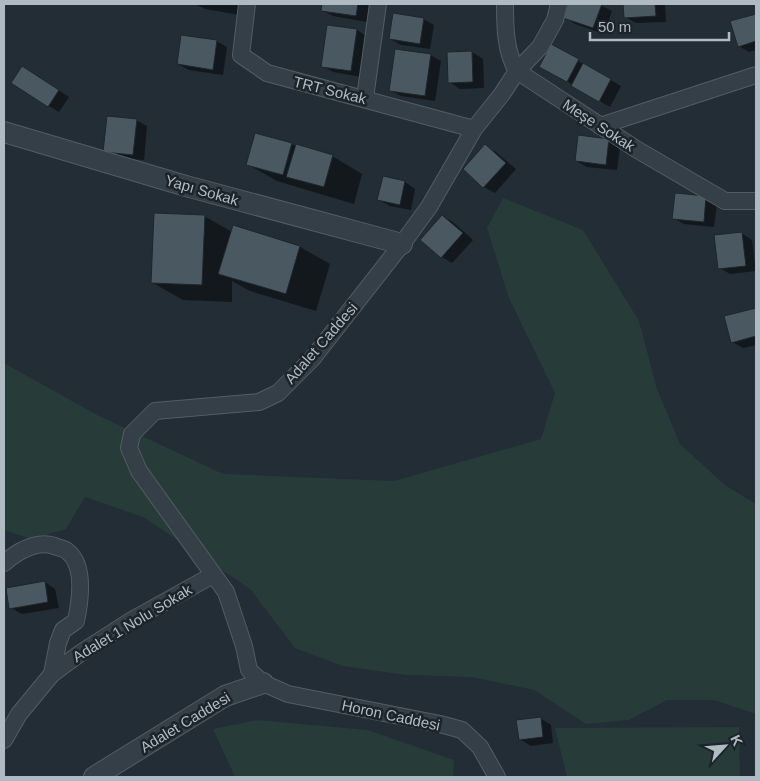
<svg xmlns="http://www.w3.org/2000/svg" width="760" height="781" font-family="Arial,sans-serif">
<rect width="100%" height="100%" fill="#222d36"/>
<g fill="#273b39">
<path d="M 503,198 L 583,230 L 639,321 L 657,389 L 680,444 L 725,485 L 756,504 L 756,714 L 714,700 L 667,700 L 629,720 L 586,724 L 534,690 L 472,677 L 406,675 L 343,666 L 295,648 L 250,589 L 143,517 L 85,497 L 66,529 L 31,539 L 4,530 L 4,363 L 97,415 L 223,474 L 394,481 L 541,439 L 555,393 L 509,298 L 487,228 Z"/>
<path d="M 257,720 L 368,730 L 454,760 L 453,777 L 235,777 L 213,729 Z"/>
<path d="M 739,727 L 740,777 L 567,777 L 555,728 Z"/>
</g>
<g fill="#0007">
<path d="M 195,4 L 241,4 L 240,15 L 205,9 Z"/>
<path d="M 323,4 L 369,4 L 367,22 L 333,16 L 322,10 Z"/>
<path d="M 569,4 L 598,4 L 612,11 L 604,34 L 575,24 L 565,17 Z"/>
<path d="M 624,4 L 665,4 L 666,22 L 636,23 L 625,17 Z"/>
<path d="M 756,15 L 756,50 L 749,52 L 739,46 L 732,22 Z"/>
<path d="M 423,19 L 434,25 L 430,49 L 401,45 L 390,39 Z"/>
<path d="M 328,26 L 357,30 L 368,37 L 362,77 L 333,72 L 323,66 Z"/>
<path d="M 216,41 L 227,47 L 223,75 L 189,70 L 178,64 Z"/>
<path d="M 552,46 L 621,86 L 610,107 L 541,66 Z"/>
<path d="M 472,52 L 483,59 L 484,88 L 460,89 L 449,82 L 448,53 Z"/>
<path d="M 430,55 L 441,61 L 435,101 L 401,96 L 390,90 Z"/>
<path d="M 33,74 L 69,97 L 59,112 L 49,106 Z"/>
<path d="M 136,120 L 147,126 L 144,160 L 116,158 L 105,151 Z"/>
<path d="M 256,134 L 332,156 L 362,174 L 354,204 L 277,181 L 247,164 Z"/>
<path d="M 609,140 L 620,147 L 617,170 L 587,167 L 576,161 Z"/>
<path d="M 485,146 L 496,152 L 516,169 L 495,193 L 484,187 Z"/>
<path d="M 405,182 L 415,189 L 411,210 L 390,206 L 379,200 Z"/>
<path d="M 706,197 L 717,204 L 714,227 L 684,224 L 673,218 Z"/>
<path d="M 204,216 L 232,232 L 300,247 L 330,264 L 316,311 L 250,291 L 232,281 L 232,302 L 183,300 L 153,283 Z"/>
<path d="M 443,216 L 453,222 L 473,240 L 452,263 L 442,257 L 422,240 Z"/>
<path d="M 741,233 L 752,240 L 756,271 L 730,274 L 720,268 Z"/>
<path d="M 756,309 L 756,345 L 743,348 L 732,342 L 725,317 Z"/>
<path d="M 45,582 L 55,589 L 59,608 L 22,614 L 11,608 Z"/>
<path d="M 540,718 L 551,725 L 553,743 L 531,746 L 520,739 Z"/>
</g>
<g fill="#4a5862" stroke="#1d262d">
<path d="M 322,4 L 358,4 L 356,16 L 321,11 Z"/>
<path d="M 568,4 L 602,4 L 593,28 L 563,18 Z"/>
<path d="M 623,4 L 655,4 L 656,16 L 624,18 Z"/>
<path d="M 393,13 L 424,18 L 420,44 L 389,39 Z"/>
<path d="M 756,14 L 756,41 L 738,47 L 730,21 Z"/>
<path d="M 327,25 L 357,29 L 351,71 L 321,67 Z"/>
<path d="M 181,35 L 217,40 L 213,70 L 177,64 Z"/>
<path d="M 551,44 L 579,59 L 567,82 L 539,67 Z"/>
<path d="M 395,49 L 431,54 L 425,96 L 389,91 Z"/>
<path d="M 472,51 L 473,82 L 448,83 L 447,52 Z"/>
<path d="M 583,63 L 611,79 L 599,102 L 571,86 Z"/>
<path d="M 22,66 L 59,90 L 48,107 L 11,83 Z"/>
<path d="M 107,116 L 137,119 L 133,155 L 103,152 Z"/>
<path d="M 255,133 L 292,143 L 283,175 L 246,165 Z"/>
<path d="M 578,135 L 609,139 L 606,165 L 575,161 Z"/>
<path d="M 296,144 L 333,155 L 324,187 L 286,177 Z"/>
<path d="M 485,144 L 506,163 L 483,188 L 463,169 Z"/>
<path d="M 383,176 L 405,181 L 400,205 L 377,200 Z"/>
<path d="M 675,193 L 706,196 L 704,222 L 672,219 Z"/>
<path d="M 154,213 L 205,215 L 202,285 L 151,283 Z"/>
<path d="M 442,215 L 463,233 L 441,258 L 420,240 Z"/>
<path d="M 233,225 L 300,246 L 286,294 L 218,274 Z"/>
<path d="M 742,232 L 746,266 L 718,269 L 714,235 Z"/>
<path d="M 756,308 L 756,336 L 731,343 L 724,316 Z"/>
<path d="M 45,581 L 48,602 L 9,609 L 6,588 Z"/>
<path d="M 541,717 L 543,737 L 519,740 L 516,720 Z"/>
</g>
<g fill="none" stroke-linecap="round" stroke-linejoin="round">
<g stroke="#535d64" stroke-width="18">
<g id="minor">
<path d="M 247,4 L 241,55 L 267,73 L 474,129"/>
<path d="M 559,4 L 555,20 L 540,47 L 517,71 L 636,149 L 725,201 L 756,201"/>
<path d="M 365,98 L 378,4"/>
<path d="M 600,126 L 756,75"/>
<path d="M 4,563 C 10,558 16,553 23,550 C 33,545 46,542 57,547 C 60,548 65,549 67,551 C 86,565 80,602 76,621 L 63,630 L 58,643 L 52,674"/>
<path d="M 4,740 L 19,714 L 52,674 L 82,652 L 132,620 L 213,575"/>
<path d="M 497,777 L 480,747 L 462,730 L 440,724 L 288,694 L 263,683 L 249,670 L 244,646 L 226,592 L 139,471 L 129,448 L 132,434 L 155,411 L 259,402 L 278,393 L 312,359 L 402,244 L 429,207 L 474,129 L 502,94 L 517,71 C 505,51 505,26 505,4"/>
</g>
</g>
<g stroke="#535d64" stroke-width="22">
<g id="tertiary">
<path d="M 4,132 L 186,186 L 402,244"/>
<path d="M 94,777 L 225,696 L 263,683"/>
</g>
</g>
<use href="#minor" stroke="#353f47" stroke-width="16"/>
<use href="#tertiary" stroke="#353f47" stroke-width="20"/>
</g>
<g text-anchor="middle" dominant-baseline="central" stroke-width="5" stroke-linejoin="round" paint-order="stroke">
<g font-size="15" fill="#b0bac3" stroke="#1b242b">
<text transform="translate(330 90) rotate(14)">TRT Sokak</text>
<text transform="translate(599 125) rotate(33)">Meşe Sokak</text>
<text transform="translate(202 190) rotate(16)">Yapı Sokak</text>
<text transform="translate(321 343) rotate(-49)">Adalet Caddesi</text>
<text transform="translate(132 623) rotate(-31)">Adalet 1 Nolu Sokak</text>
<text transform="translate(391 715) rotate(12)">Horon Caddesi</text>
<text transform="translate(185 722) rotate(-31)">Adalet Caddesi</text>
</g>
</g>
<rect width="760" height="781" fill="none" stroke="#b0bac3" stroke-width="10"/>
<g transform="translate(725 746) rotate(64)" stroke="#1b242b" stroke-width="4" paint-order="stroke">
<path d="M0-4L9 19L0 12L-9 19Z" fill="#b0bac3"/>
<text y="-8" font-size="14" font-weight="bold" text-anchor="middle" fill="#b0bac3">K</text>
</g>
<path d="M590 32v8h139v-8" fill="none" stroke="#b0bac3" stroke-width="2.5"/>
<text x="598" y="32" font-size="15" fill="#b0bac3" stroke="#1b242b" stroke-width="4" paint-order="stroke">50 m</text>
</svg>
